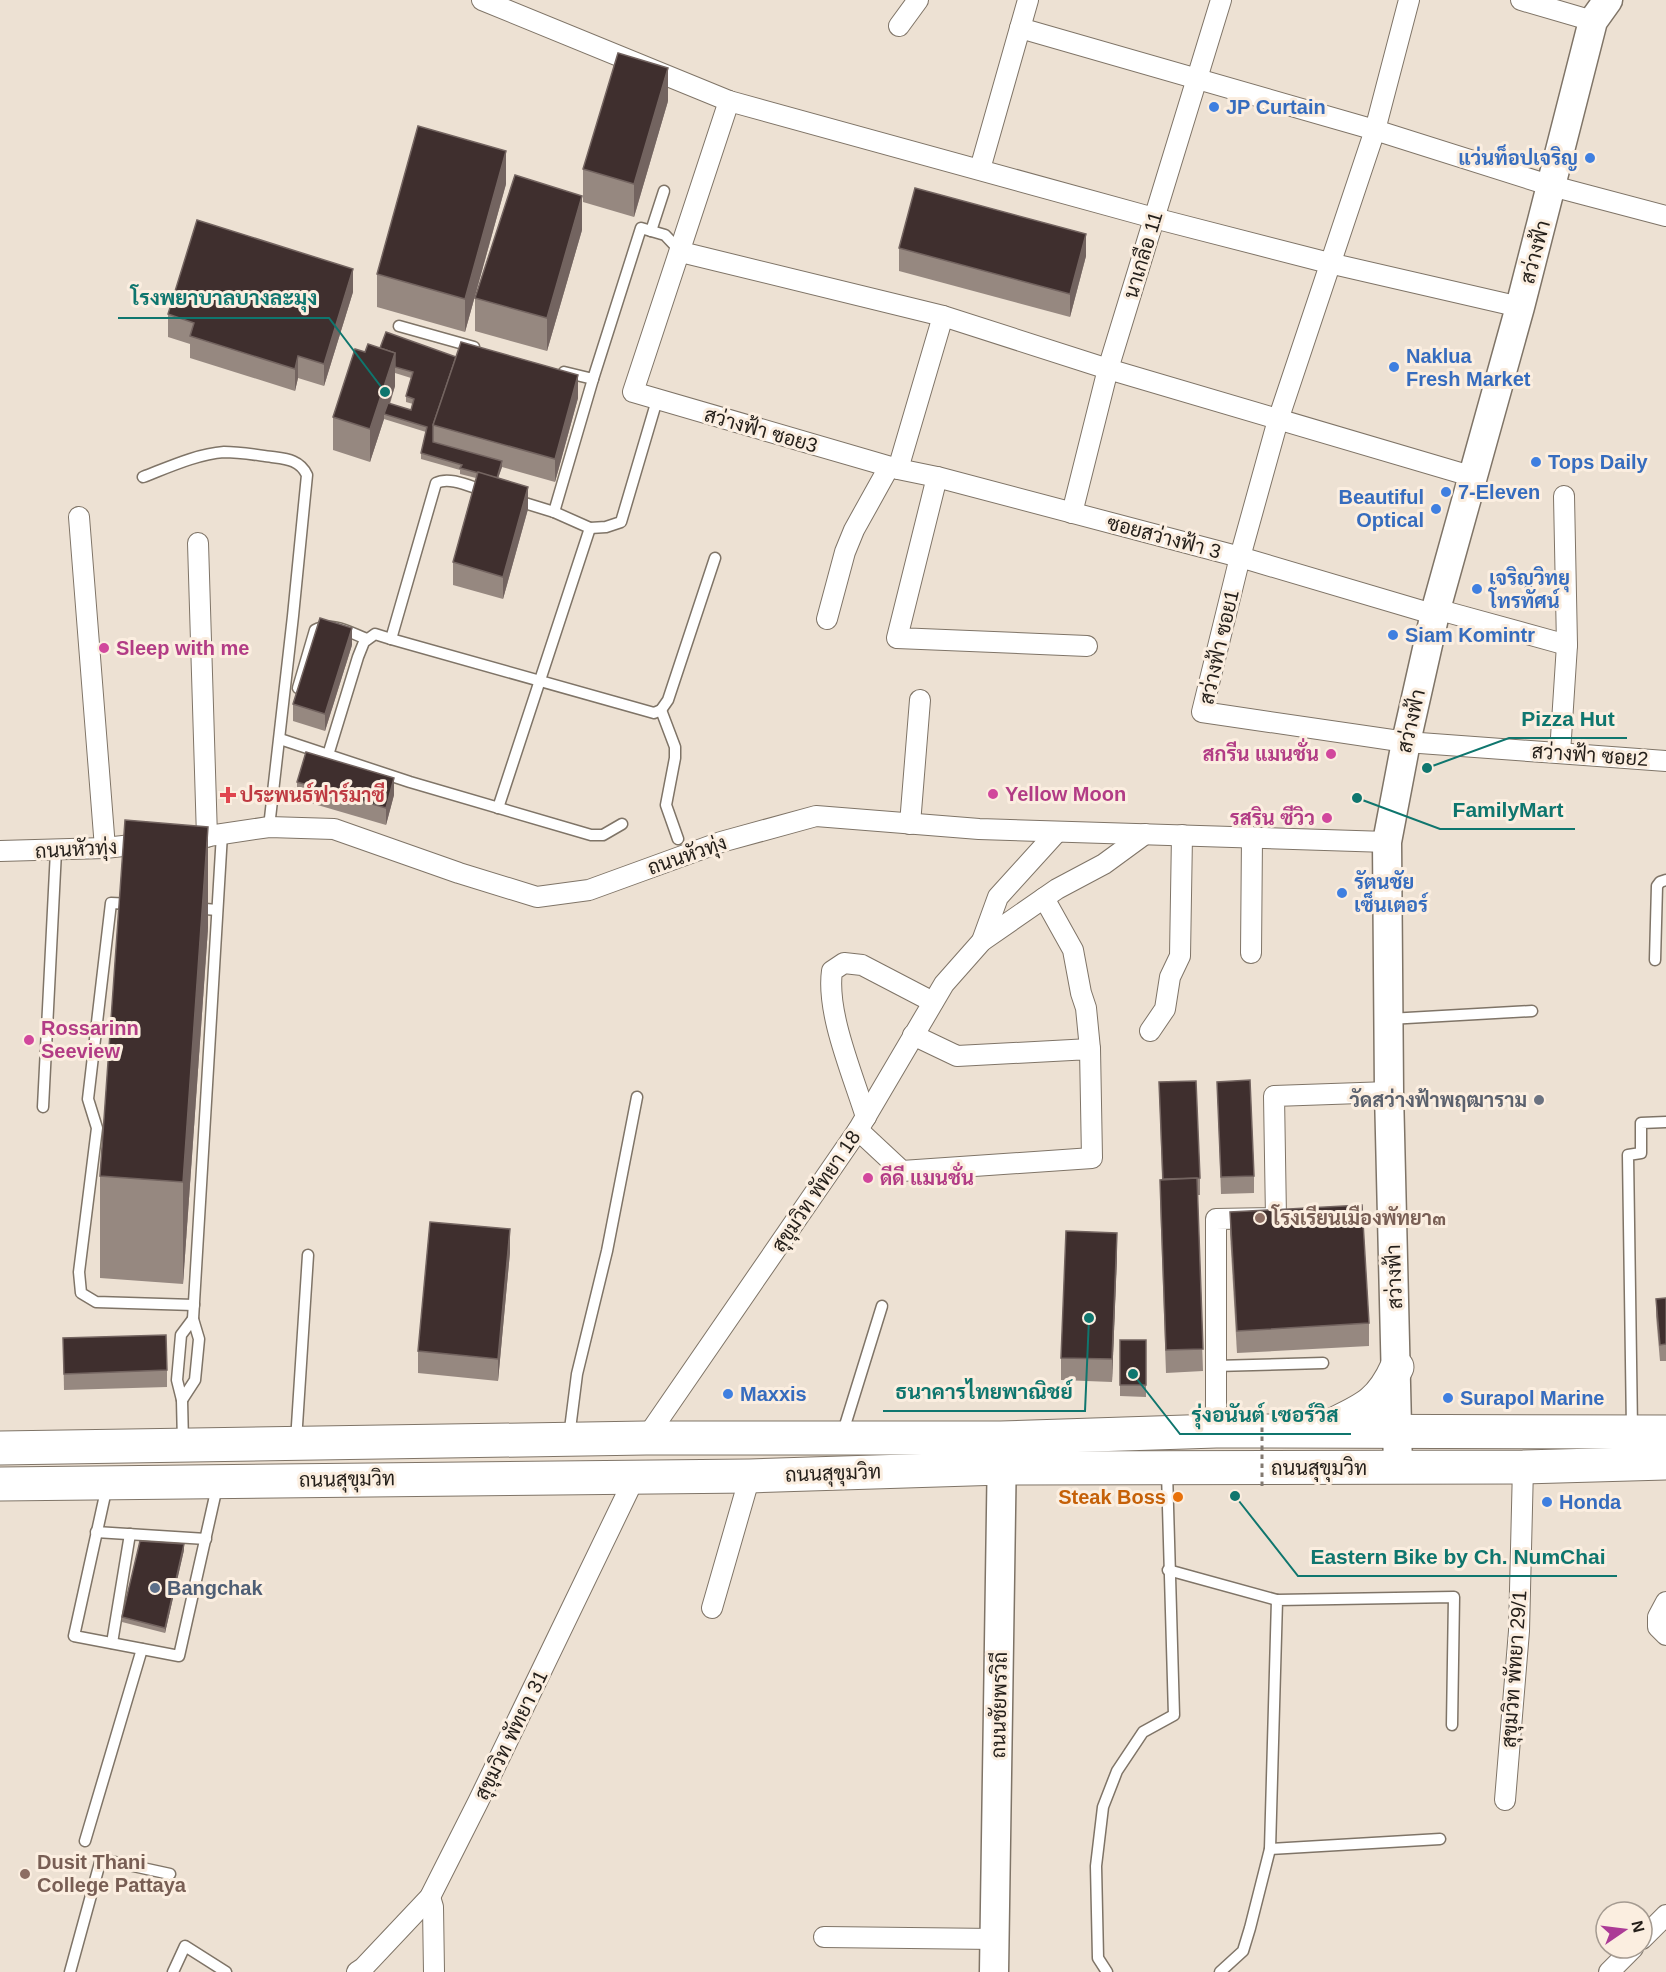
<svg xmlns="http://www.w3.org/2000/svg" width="1666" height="1972" font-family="Arial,Sarabun,sans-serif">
<rect width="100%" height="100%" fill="#ede1d3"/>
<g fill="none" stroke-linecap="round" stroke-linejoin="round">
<g stroke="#7f7467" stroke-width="13">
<g id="lane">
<path d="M 651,231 L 664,191"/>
<path d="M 399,326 L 474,347"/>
<path d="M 564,372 L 593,379 L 641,228 L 665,235 L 681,252"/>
<path d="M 143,477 C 169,467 197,454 224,452 C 240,452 256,455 272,457 C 287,459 300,460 307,475 L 293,616 L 269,827"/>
<path d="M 515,500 L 554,512 L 590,528 L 606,527 L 621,522 L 657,400"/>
<path d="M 554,512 L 593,379"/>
<path d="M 391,639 L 654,713 L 661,710 L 668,700 L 715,558"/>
<path d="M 298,688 L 315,630 C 331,621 351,633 367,639"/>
<path d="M 661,710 L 675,747 L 675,758 L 666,805 L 678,839"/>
<path d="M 280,739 L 410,782 L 591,835 L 603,835 L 622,824"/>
<path d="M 328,755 L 358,657 L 364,642 L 375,634 L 391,639 L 436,483 C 450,476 471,487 485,491"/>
<path d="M 498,808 L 590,528"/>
<path d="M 133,904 L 111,903 L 88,1099 L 97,1128 L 79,1272 L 81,1293 L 96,1302 L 194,1305"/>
<path d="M 194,908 L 217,910"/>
<path d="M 1655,960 L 1657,886 L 1660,882 L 1666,880"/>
<path d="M 1389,1019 L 1532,1011"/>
<path d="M 43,1107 L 56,851"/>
<path d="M 1215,1366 L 1323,1363"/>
<path d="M 182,1400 L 195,1380 L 199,1339 L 193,1319 L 222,834"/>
<path d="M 1632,1429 L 1628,1155 L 1641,1153 L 1641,1123 L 1666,1122"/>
<path d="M 842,1435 L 882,1306"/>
<path d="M 569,1437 L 577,1374 L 607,1251 L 637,1097"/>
<path d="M 296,1441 L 308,1255"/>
<path d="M 183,1443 L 182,1400 L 177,1380 L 181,1335 L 193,1319"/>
<path d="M 107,1486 L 74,1636 L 179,1656 L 217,1487"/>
<path d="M 96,1532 L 206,1539"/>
<path d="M 1168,1570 L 1277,1600"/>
<path d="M 112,1643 L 130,1534"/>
<path d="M 85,1841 L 142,1649"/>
<path d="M 1270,1849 L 1440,1839"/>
<path d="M 70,1972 L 101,1859 L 170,1874"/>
<path d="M 173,1972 L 185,1946 L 226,1972"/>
<path d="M 1107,1972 L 1098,1958 L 1096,1866 L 1103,1807 L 1117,1771 L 1143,1732 L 1174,1715 L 1167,1472"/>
<path d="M 1220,1972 L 1243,1951 L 1250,1928 L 1270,1849 L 1277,1600 L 1454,1597 L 1452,1725"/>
</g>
</g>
<g stroke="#7f7467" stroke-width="22">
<g id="street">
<path d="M 482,0 L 729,101 L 1154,218 L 1329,263 L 1520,307"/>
<path d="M 1409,0 L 1375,130 L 1278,420 L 1240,557 L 1202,712 L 1406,742 L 1666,761"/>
<path d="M 1521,0 L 1593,21"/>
<path d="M 899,26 L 918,0"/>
<path d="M 1020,28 L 1375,130 L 1552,186 L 1666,216"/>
<path d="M 729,101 L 633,392 L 898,469 L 937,477 L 1240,557 L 1436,615"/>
<path d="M 980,169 L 1028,0"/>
<path d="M 681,252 L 943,316 L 1108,369 L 1474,477"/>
<path d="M 898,469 L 943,316"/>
<path d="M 937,477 L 897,638 L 1087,646"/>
<path d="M 1072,513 L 1108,369 L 1221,0"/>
<path d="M 79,517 L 105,848"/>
<path d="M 198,543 L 207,837"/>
<path d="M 1436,609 L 1567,645"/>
<path d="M 827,619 L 845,552 L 854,530 L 889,467"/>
<path d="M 1560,753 L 1567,645 L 1564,496"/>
<path d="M 910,824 L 920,700"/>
<path d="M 182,840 L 269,827 L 334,829 L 459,873 L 537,897 L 589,890 L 721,842 L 816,816 L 979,829 L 1387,842"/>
<path d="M 0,851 L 105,848 L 150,843"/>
<path d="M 1044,898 L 1073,950 L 1081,993 L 1086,1008 L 1090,1049"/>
<path d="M 982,941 L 998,897 L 1056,833"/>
<path d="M 1251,953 L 1252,837"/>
<path d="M 1150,1031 L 1165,1009 L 1170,977 L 1180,956 L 1182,835"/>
<path d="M 866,1117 C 853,1075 826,1013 832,971 L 844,963 L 862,965 L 933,1002"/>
<path d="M 858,1130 L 902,1171 L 1092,1158 L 1090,1049 L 957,1056 L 913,1035"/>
<path d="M 1216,1431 L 1216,1219 L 1276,1218 L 1274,1096 L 1389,1092"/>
<path d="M 646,1438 L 858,1130 L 944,984 L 982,941 L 1057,889 L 1104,864 L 1145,834"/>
<path d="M 1666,1602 L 1658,1617 L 1658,1627 L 1666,1635"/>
<path d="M 712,1608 L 750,1476"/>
<path d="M 1505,1800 L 1519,1631 L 1523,1467"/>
<path d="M 430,1897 L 433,1907 L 434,1972"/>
<path d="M 824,1937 L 995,1939"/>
<path d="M 1642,1939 L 1666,1915"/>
<path d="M 357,1972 L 363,1968 L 430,1897 L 478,1802 L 635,1477"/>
<path d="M 1609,1972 L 1633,1948"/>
</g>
</g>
<g stroke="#7f7467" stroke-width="31">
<g id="secondary">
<path d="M 1398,1468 L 1389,1092 L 1387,842 L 1406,742 L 1436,609 L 1520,307 L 1593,21 L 1608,0"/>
<path d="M 994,1972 L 1002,1446"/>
</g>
</g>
<g stroke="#7f7467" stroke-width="35">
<g id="highway">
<path d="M 1328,1427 C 1363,1410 1380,1405 1397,1367"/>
<path d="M 0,1448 L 646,1438 L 1001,1438 L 1216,1431 L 1666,1432"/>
<path d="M 0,1484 L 750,1476 L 1002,1468 L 1523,1467 L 1666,1463"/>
</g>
</g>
<use href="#lane" stroke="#fff" stroke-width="10"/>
<use href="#street" stroke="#fff" stroke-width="20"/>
<use href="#secondary" stroke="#fff" stroke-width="28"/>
<use href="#highway" stroke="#fff" stroke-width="33"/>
<path stroke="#827970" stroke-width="3" stroke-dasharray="4.5 4.5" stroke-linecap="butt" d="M 1262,1486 L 1262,1406"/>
</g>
<g fill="#968880" fill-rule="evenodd">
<path d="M 668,101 L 634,217 L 583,202 L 583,169 Z"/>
<path d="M 506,184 L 465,332 L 377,307 L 377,274 Z"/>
<path d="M 582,230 L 547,351 L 475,331 L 475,298 Z"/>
<path d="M 899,248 L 1086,256 L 1070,317 L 899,271 Z"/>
<path d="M 353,292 L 324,386 L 298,378 L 295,391 L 190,358 L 190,344 L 168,337 L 168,314 Z"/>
<path d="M 380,348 L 456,357 L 578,398 L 555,482 L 502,467 L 498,478 L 528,509 L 503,599 L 453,585 L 453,562 L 476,478 L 460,474 L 460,470 L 421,459 L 421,453 L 426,432 L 384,419 L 370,462 L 333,450 L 333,417 L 365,352 ZM 395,373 L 411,378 L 406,396 L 406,402 L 413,404 L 411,410 L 390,404 L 395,386 Z"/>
<path d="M 352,645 L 325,731 L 293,721 L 293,704 Z"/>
<path d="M 297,782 L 394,795 L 386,825 L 297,799 Z"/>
<path d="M 208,928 L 183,1284 L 100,1278 L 100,1176 Z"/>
<path d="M 1159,1082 L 1200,1178 L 1200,1195 L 1197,1195 L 1203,1371 L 1166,1373 L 1160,1202 L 1160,1180 L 1162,1179 Z"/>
<path d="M 1217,1082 L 1254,1176 L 1254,1193 L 1221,1194 Z"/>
<path d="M 1230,1212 L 1369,1323 L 1369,1346 L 1237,1353 L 1230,1234 Z"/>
<path d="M 510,1252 L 498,1381 L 418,1373 L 418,1351 Z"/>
<path d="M 1117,1256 L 1112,1382 L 1061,1380 L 1061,1358 Z"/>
<path d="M 1666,1298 L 1666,1361 L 1660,1361 L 1656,1316 L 1656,1299 Z"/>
<path d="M 63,1338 L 167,1370 L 167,1387 L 64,1390 Z"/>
<path d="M 1120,1340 L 1146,1340 L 1146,1397 L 1120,1396 Z"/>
<path d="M 184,1550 L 165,1633 L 122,1622 L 122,1617 Z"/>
</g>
<g fill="#736460">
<path d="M 668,68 L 668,101 L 634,217 L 634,184 Z"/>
<path d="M 506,151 L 506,184 L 465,332 L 465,299 Z"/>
<path d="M 582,196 L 582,230 L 547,351 L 547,318 Z"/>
<path d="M 1086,234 L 1086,256 L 1070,317 L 1070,294 Z"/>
<path d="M 353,269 L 353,292 L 324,386 L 324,364 Z"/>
<path d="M 395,353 L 395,386 L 386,414 L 384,414 L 384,419 L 370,462 L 370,429 Z"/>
<path d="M 298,356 L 298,378 L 295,391 L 295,369 Z"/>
<path d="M 578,375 L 578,398 L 555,482 L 555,459 Z"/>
<path d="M 502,461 L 502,467 L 496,484 L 496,478 Z"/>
<path d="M 528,487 L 528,509 L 503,599 L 503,577 Z"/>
<path d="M 352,628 L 352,645 L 325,731 L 325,714 Z"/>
<path d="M 394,778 L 394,795 L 386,825 L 386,808 Z"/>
<path d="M 208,827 L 208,928 L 183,1284 L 183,1182 Z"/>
<path d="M 510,1229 L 510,1252 L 498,1381 L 498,1359 Z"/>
<path d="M 1117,1233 L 1117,1256 L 1112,1382 L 1112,1359 Z"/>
<path d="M 184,1544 L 184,1550 L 165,1633 L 165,1628 Z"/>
</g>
<g fill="#3f2f2e" stroke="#736460" stroke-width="1.5">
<path d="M 618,53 L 668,68 L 634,184 L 583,169 Z"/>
<path d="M 418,126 L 506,151 L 465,299 L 377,274 Z"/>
<path d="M 515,175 L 582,196 L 547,318 L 475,298 Z"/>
<path d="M 915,188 L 1086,234 L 1070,294 L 899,248 Z"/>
<path d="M 197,220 L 353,269 L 324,364 L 298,356 L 295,369 L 190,336 L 194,323 L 168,314 Z"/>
<path d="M 386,332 L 456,357 L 433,425 L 433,442 L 502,461 L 497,478 L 460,468 L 462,465 L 421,453 L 427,427 L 384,414 L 388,403 L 411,410 L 414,399 L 406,396 L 413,372 L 395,367 L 395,353 L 380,348 Z"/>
<path d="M 461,342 L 578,375 L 555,459 L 433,425 Z"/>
<path d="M 368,344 L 395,353 L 370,429 L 333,417 L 355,349 L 365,352 Z"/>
<path d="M 478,472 L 528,487 L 503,577 L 453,562 Z"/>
<path d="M 320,618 L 352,628 L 325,714 L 293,704 Z"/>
<path d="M 306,752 L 394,778 L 386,808 L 297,782 Z"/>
<path d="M 125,820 L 208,827 L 183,1182 L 100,1176 Z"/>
<path d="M 1250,1080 L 1254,1176 L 1221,1177 L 1217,1082 Z"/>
<path d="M 1196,1081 L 1200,1178 L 1163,1179 L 1159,1082 Z"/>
<path d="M 1197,1178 L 1203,1349 L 1166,1350 L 1160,1180 Z"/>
<path d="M 1362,1205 L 1369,1323 L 1237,1331 L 1230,1212 Z"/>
<path d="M 430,1222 L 510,1229 L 498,1359 L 418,1351 Z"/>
<path d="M 1066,1231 L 1117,1233 L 1112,1359 L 1061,1358 Z"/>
<path d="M 1666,1298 L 1666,1344 L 1660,1345 L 1656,1299 Z"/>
<path d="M 166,1335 L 167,1370 L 64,1374 L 63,1338 Z"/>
<rect x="1120" y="1340" width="26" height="45"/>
<path d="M 140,1541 L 184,1544 L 165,1628 L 122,1617 Z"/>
</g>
<g fill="#3f7fe0" stroke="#fbeee0" stroke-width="2">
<circle cx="1214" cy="107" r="6"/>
<circle cx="1590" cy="158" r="6"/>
<circle cx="1394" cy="367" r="6"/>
<circle cx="1536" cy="462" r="6"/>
<circle cx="1446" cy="492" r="6"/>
<circle cx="1436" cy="509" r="6"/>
<circle cx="1477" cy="589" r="6"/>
<circle cx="1393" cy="635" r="6"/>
<circle cx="1342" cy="893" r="6"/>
<circle cx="728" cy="1394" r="6"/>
<circle cx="1448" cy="1398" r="6"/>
<circle cx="1547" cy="1502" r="6"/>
</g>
<g fill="#d1479c" stroke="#fbeee0" stroke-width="2">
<circle cx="104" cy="648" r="6"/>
<circle cx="1331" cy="754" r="6"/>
<circle cx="993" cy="794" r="6"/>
<circle cx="1327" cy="818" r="6"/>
<circle cx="29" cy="1040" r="6"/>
<circle cx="868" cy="1178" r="6"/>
</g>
<path fill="#e0444e" stroke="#fbeee0" stroke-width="2" d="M225 786h6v6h6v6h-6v6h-6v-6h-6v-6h6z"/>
<circle fill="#6b7280" stroke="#fbeee0" stroke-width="2" cx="1539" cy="1100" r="6"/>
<g fill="#8d6e63" stroke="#fbeee0" stroke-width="2">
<circle cx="1260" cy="1218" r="6"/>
<circle cx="25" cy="1874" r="6"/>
</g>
<circle fill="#e8710a" stroke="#fbeee0" stroke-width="2" cx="1178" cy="1497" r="6"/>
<circle fill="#5c6f8a" stroke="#fbeee0" stroke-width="2" cx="155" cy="1588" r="6"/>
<g text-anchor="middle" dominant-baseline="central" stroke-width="6" stroke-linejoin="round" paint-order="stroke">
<g font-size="20" font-weight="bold" fill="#366cbe" stroke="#fbeee0" text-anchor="start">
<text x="1226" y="107">JP Curtain</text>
<text x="1578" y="158" text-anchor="end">แว่นท็อปเจริญ</text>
<text x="1406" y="356">Naklua<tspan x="1406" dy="23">Fresh Market</tspan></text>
<text x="1548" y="462">Tops Daily</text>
<text x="1458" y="492">7-Eleven</text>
<text x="1424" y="497" text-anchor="end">Beautiful<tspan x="1424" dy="23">Optical</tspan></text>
<text x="1489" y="578">เจริญวิทยุ<tspan x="1489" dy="23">โทรทัศน์</tspan></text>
<text x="1405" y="635">Siam Komintr</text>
<text x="1354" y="882">รัตนชัย<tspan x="1354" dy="23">เซ็นเตอร์</tspan></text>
<text x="740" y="1394">Maxxis</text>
<text x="1460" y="1398">Surapol Marine</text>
<text x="1559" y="1502">Honda</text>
</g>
<g font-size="20" fill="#241f1a" stroke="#fbeee0">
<text transform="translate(1535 252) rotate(-75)">สว่างฟ้า</text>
<text transform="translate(1143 255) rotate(-73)">นาเกลือ 11</text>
<text transform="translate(761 430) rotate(16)">สว่างฟ้า ซอย3</text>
<text transform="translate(1164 537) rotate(15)">ซอยสว่างฟ้า 3</text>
<text transform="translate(1219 647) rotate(-77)">สว่างฟ้า ซอย1</text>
<text transform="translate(1411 721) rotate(-77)">สว่างฟ้า</text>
<text transform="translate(1590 755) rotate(4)">สว่างฟ้า ซอย2</text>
<text transform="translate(76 849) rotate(-3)">ถนนหัวทุ่ง</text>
<text transform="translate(687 855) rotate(-19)">ถนนหัวทุ่ง</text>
<text transform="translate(816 1191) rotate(-56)">สุขุมวิท พัทยา 18</text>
<text transform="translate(1394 1277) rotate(-92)">สว่างฟ้า</text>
<text x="1319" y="1468">ถนนสุขุมวิท</text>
<text transform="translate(833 1473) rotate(-2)">ถนนสุขุมวิท</text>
<text transform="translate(347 1479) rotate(-1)">ถนนสุขุมวิท</text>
<text transform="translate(1514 1669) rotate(-86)">สุขุมวิท พัทยา 29/1</text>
<text transform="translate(999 1705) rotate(-89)">ถนนชัยพรวิถี</text>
<text transform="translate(511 1735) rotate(-64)">สุขุมวิท พัทยา 31</text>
</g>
<g font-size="20" font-weight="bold" fill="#b23c85" stroke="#fbeee0" text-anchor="start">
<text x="116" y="648">Sleep with me</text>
<text x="1319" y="754" text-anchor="end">สกรีน แมนชั่น</text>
<text x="1005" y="794">Yellow Moon</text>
<text x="1315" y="818" text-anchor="end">รสริน ซีวิว</text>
<text x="41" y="1028">Rossarinn<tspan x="41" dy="23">Seeview</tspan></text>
<text x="880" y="1178">ดีดี แมนชั่น</text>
</g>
<g font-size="20" font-weight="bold" fill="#be3a42" stroke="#fbeee0" text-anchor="start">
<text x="240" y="795">ประพนธ์ฟาร์มาซี</text>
</g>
<g font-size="20" font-weight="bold" fill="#5b616d" stroke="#fbeee0" text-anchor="end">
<text x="1527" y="1100">วัดสว่างฟ้าพฤฒาราม</text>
</g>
<g font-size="20" font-weight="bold" fill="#785e54" stroke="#fbeee0" text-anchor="start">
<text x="1272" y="1218">โรงเรียนเมืองพัทยา๓</text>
<text x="37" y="1862">Dusit Thani<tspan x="37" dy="23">College Pattaya</tspan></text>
</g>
<g font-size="20" font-weight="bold" fill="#c56008" stroke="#fbeee0" text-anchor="end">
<text x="1166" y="1497">Steak Boss</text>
</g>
<g font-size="20" font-weight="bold" fill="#4e5e75" stroke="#fbeee0" text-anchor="start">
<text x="167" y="1588">Bangchak</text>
</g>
</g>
<path fill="none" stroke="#0f766e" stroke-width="2" d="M385 392L329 318H118M1427 768L1509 738H1627M1357 798L1440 829H1575M1089 1318L1085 1411H883M1133 1374L1180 1434H1351M1235 1496L1298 1576H1617"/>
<g fill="#0f766e" stroke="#fbeee0" stroke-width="2">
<circle cx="385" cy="392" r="6"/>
<circle cx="1427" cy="768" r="6"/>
<circle cx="1357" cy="798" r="6"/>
<circle cx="1089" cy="1318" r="6"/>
<circle cx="1133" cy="1374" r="6"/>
<circle cx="1235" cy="1496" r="6"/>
</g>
<g font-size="21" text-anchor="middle" font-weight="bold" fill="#0f766e" stroke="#fbeee0" stroke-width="6" stroke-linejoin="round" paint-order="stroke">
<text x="224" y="305">โรงพยาบาลบางละมุง</text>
<text x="1568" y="726">Pizza Hut</text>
<text x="1508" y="817">FamilyMart</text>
<text x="984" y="1399">ธนาคารไทยพาณิชย์</text>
<text x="1265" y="1422">รุ่งอนันต์ เซอร์วิส</text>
<text x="1458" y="1564">Eastern Bike by Ch. NumChai</text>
</g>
<g transform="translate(1624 1930) rotate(76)"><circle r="28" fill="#fbeee0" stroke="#a59b91" stroke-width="1.5"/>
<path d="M0-4.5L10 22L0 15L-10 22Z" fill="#ac3b96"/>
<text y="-9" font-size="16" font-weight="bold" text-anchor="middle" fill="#241f1a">N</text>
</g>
</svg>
